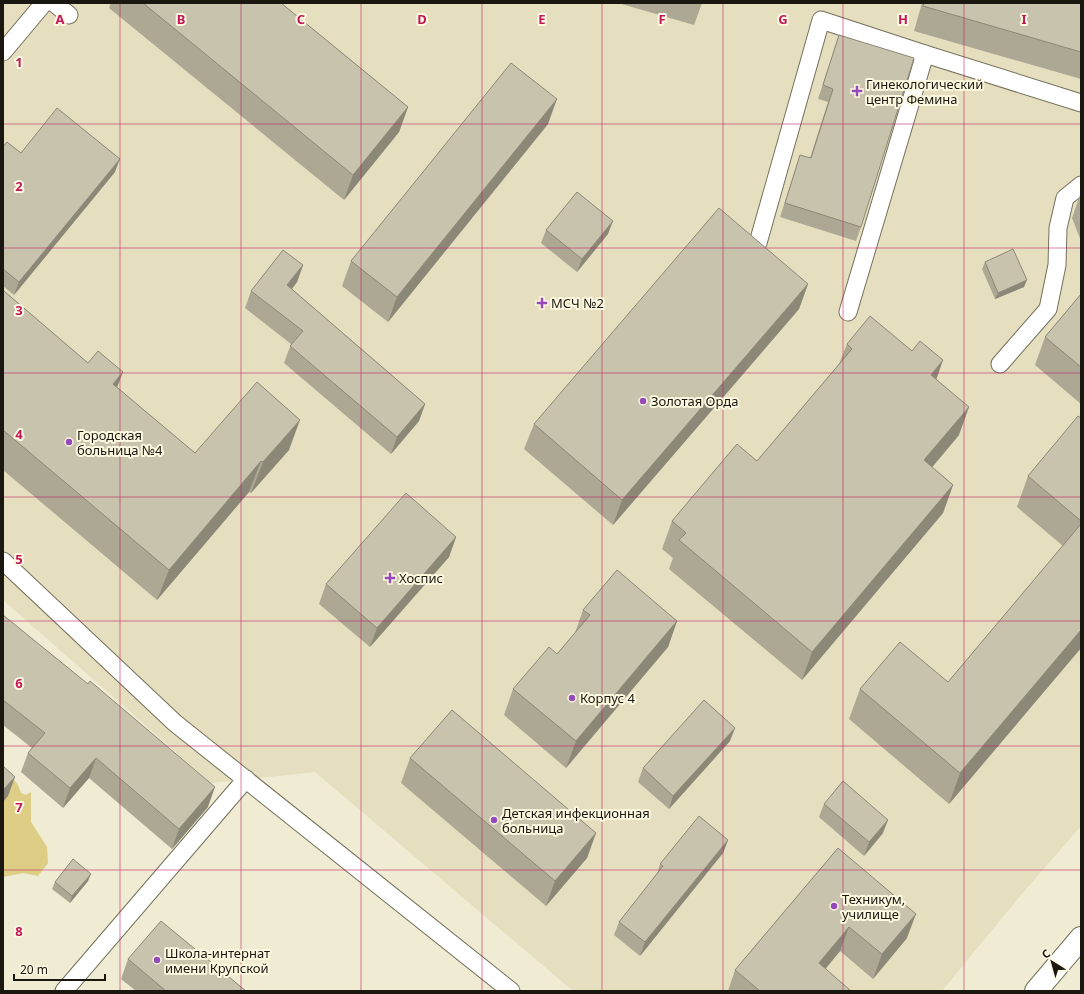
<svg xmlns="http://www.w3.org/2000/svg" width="1084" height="994" font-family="'Noto Sans',sans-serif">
<rect width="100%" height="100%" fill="#f0ebd3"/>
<path fill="#e5debf" d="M 6,3 L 1081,3 L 1081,826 L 1020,896 L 942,991 L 573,991 L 315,772 L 211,783 L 3,600 L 3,6 Z"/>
<path fill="#decd84" d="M 14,780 L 18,785 L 21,793 L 26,795 L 31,792 L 31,822 L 47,847 L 48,863 L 38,876 L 23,873 L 3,877 L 3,789 L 9,781 Z"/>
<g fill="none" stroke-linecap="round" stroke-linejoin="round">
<g stroke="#75705b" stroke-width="19">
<g id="lane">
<path d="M 54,3 L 69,15"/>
<path d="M 3,52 L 44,3"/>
<path d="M 758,243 L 821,20 L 925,54"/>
<path d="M 848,312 L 925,54 L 1081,103"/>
<path d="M 1000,364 L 1048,309 L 1057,265 L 1058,228 L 1065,198 L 1081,185"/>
<path d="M 3,561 L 175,723 L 511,991"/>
<path d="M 64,991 L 246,779"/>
</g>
</g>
<g stroke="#75705b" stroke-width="24">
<path id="secondary" d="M 1036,991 L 1081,938"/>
</g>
<use href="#lane" stroke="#fff" stroke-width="17"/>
<use href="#secondary" stroke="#fff" stroke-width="22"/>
</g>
<g fill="#aca894">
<path d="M 111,3 L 281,3 L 408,107 L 399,132 L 344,200 L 109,8 Z"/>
<path d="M 618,3 L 702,3 L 694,25 Z"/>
<path d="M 922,3 L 1081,3 L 1081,79 L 914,31 Z"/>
<path d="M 839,35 L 861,227 L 856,241 L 780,217 L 800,155 L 810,158 L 828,102 L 818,99 Z"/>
<path d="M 548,124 L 388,322 L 342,286 L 351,261 Z"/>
<path d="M 3,147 L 21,153 L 115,172 L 14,295 L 3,286 Z"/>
<path d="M 1081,192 L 1081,241 L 1072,218 Z"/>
<path d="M 546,230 L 608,234 L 577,272 L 541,243 Z"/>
<path d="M 985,262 L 1024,287 L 995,299 L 982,269 Z"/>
<path d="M 303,265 L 297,282 L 292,289 L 425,404 L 419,421 L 391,454 L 284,363 L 291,344 L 245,308 L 251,291 Z"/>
<path d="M 808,284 L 799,309 L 613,525 L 524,449 L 534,424 Z"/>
<path d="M 3,292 L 195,453 L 289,450 L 251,493 L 249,492 L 157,600 L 3,470 Z"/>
<path d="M 1081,294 L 1081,404 L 1035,365 L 1045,337 Z"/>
<path d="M 847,344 L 936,380 L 959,435 L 932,467 L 953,485 L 943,513 L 802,680 L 669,569 L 673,558 L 662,549 L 672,521 L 757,461 L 839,364 Z"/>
<path d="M 1081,418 L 1081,648 L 949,804 L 849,719 L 860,689 L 948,682 L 1063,546 L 1017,507 L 1028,476 Z"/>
<path d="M 456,537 L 449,557 L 370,647 L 319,604 L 326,584 Z"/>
<path d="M 583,610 L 677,621 L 668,647 L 566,768 L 504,715 L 513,689 L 557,654 L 575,633 Z"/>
<path d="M 3,615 L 208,807 L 172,849 L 89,778 L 63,808 L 21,772 L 28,753 L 32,748 L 3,725 Z"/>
<path d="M 730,741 L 669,809 L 638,782 L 643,768 Z"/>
<path d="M 410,758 L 596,833 L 587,858 L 546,906 L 401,783 Z"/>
<path d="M 824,804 L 883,833 L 864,856 L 819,817 Z"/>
<path d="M 728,840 L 723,853 L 640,956 L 614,935 L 619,922 L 657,874 L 660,864 Z"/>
<path d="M 838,848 L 907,938 L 873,979 L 840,951 L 825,969 L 851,991 L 728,991 L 735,970 Z"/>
<path d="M 88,881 L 70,903 L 52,889 L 55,882 Z"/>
<path d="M 128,959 L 246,991 L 136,991 L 121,979 Z"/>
</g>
<g fill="#8c8878">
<path d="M 557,99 L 548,124 L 388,322 L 397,297 Z"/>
<path d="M 408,107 L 399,132 L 344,200 L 353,175 Z"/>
<path d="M 120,159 L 115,172 L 14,295 L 19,282 Z"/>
<path d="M 613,221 L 608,234 L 577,272 L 582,259 Z"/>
<path d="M 303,265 L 297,282 L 281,303 L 287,285 Z"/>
<path d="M 1027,280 L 1024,287 L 995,299 L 998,293 Z"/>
<path d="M 808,284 L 799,309 L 613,525 L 622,500 Z"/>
<path d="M 943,360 L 933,389 L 931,375 Z"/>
<path d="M 123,372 L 111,403 L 113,384 Z"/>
<path d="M 425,404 L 419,421 L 391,454 L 397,437 Z"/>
<path d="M 969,407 L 959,435 L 914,489 L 924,460 Z"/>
<path d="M 300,420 L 289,450 L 251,493 L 263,462 Z"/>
<path d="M 261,461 L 249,492 L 157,600 L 169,570 Z"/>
<path d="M 953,485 L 943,513 L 802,680 L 812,652 Z"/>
<path d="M 456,537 L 449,557 L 370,647 L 377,628 Z"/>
<path d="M 677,621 L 668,647 L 566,768 L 576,741 Z"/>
<path d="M 1081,630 L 1081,648 L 949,804 L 960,773 Z"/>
<path d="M 735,728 L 730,741 L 669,809 L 673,796 Z"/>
<path d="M 96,758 L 89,778 L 63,808 L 70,788 Z"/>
<path d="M 15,777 L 8,796 L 3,802 L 3,790 Z"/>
<path d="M 215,787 L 208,807 L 172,849 L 179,829 Z"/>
<path d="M 888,820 L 883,833 L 864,856 L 869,842 Z"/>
<path d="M 596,833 L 587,858 L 546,906 L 555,881 Z"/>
<path d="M 728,840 L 723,853 L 640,956 L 645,942 Z"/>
<path d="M 91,874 L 88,881 L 70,903 L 72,896 Z"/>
<path d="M 916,914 L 907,938 L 873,979 L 882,954 Z"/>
<path d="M 849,927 L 840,951 L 810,988 L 819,963 Z"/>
</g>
<g fill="#c8c3ac" stroke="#8c8878">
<path d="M 143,3 L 281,3 L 408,107 L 353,175 Z"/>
<path d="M 924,3 L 1081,3 L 1081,52 L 923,6 Z"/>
<path d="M 839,35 L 914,58 L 861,227 L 785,203 L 800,155 L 811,158 L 833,89 L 823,85 Z"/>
<path d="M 511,63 L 557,99 L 397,297 L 351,261 Z"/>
<path d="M 57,108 L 120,159 L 19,282 L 3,269 L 3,147 L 7,142 L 21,153 Z"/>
<path d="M 577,192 L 613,221 L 582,259 L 546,230 Z"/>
<path d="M 719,208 L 808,284 L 622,500 L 534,424 Z"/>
<path d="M 1013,249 L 1027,280 L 998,293 L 985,262 Z"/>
<path d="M 283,250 L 303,265 L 287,285 L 425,404 L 397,437 L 290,346 L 303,331 L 251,291 Z"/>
<path d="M 4,291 L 88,363 L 98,351 L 123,372 L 113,384 L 195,453 L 257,382 L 300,420 L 263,462 L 261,461 L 169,570 L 3,430 L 3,292 Z"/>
<path d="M 1081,294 L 1081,367 L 1045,337 Z"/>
<path d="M 870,316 L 912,351 L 920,341 L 943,360 L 931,375 L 969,407 L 924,460 L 953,485 L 812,652 L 679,540 L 686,533 L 672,521 L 737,444 L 757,461 L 852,349 L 847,344 Z"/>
<path d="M 1078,416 L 1081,418 L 1081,521 L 1028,476 Z"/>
<path d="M 406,493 L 456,537 L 377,628 L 326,584 Z"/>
<path d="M 1081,524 L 1081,630 L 960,773 L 860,689 L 900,642 L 948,682 Z"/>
<path d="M 617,570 L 677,621 L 576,741 L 513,689 L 549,647 L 557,654 L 590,615 L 583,610 Z"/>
<path d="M 3,615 L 88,684 L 90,681 L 215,787 L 179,829 L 96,758 L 70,788 L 28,753 L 45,733 L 3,700 Z"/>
<path d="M 704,700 L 735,728 L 673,796 L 643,768 Z"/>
<path d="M 452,710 L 596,833 L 555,881 L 410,758 Z"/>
<path d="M 3,766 L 15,777 L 3,790 Z"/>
<path d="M 843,781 L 888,820 L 869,842 L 824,804 Z"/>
<path d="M 699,816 L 728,840 L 645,942 L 619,922 L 663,866 L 660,864 Z"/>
<path d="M 838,848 L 916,914 L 882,954 L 849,927 L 819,963 L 851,991 L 760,991 L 735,970 Z"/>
<path d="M 73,859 L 91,874 L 72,896 L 55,882 Z"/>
<path d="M 161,921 L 246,991 L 166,991 L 128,959 Z"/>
</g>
<path fill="none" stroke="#c2185b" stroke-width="1" stroke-opacity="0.55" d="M 120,3 L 120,991M 241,3 L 241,991M 361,3 L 361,991M 482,3 L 482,991M 602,3 L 602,991M 723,3 L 723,991M 843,3 L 843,991M 964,3 L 964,991M 3,124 L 1081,124M 3,248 L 1081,248M 3,373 L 1081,373M 3,497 L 1081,497M 3,621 L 1081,621M 3,746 L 1081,746M 3,870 L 1081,870"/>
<g fill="#9649ba" stroke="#fdf8e0" stroke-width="1.5">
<path d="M855 85h4v4h4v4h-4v4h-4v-4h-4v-4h4z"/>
<path d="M540 297h4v4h4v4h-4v4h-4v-4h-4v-4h4z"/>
<circle cx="643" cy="401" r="4"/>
<circle cx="69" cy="442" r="4"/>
<path d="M388 572h4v4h4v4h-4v4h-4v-4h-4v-4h4z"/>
<circle cx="572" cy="698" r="4"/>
<circle cx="494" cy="820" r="4"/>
<circle cx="834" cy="906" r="4"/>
<circle cx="157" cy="960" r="4"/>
</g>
<g text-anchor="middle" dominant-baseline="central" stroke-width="4" stroke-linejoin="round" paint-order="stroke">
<g font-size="13" fill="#19170f" stroke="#fdf8e0" text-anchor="start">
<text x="866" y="84">Гинекологический<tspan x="866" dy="15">центр Фемина</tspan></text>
<text x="551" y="303">МСЧ №2</text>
<text x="651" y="401">Золотая Орда</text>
<text x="77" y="435">Городская<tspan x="77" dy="15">больница №4</tspan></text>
<text x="399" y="578">Хоспис</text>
<text x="580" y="698">Корпус 4</text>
<text x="502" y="813">Детская инфекционная<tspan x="502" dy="15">больница</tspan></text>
<text x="842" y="899">Техникум,<tspan x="842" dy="15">училище</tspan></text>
<text x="165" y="953">Школа-интернат<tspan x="165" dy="15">имени Крупской</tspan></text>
</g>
</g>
<g font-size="13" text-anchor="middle" font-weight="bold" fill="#c2185b" stroke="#fdf8e0" stroke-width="4" stroke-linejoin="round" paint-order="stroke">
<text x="60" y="24">A</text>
<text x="181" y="24">B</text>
<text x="301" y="24">C</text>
<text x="422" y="24">D</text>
<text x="542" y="24">E</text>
<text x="662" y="24">F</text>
<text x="783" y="24">G</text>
<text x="903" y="24">H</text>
<text x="1024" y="24">I</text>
<text x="19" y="67">1</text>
<text x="19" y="191">2</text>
<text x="19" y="315">3</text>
<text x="19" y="439">4</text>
<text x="19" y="564">5</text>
<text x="19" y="688">6</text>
<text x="19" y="812">7</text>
<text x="19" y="936">8</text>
</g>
<rect width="1084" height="994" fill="none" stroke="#19170f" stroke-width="8"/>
<g transform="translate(1052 962) rotate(323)" stroke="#fdf8e0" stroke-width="3" paint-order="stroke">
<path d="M0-3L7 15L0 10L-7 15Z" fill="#19170f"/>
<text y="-6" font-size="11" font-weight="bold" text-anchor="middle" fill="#19170f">С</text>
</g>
<path d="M14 974v6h91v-6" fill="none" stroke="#19170f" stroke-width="2"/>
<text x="20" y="974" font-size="12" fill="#19170f" stroke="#fdf8e0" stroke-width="3" paint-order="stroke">20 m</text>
</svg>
